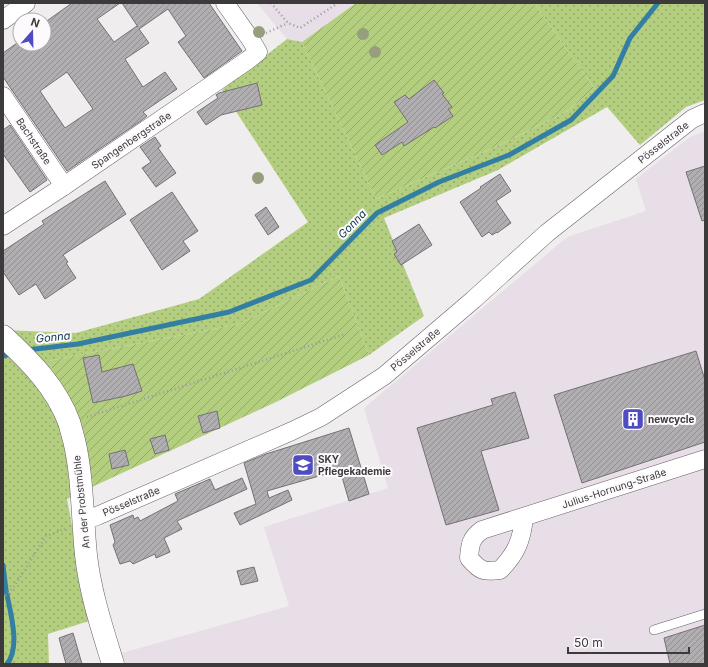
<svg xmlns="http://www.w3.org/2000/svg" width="708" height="667" font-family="Inter,sans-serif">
<defs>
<pattern id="grass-dots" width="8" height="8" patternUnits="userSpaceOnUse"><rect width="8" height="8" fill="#b4ce7f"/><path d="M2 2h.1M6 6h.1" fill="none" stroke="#94a869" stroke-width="1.8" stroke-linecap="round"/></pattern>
<pattern id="garden-furrows" width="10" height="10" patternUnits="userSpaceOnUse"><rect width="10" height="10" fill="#b4ce7f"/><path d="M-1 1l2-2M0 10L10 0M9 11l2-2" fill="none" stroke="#94a869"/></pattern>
<pattern id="building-hatch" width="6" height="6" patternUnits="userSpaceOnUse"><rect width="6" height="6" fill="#b1aeb1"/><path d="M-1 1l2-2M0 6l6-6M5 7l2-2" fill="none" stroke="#918f91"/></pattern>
</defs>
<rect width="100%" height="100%" fill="#f0edef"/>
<g fill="#e7dee7">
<path d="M 257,3 L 356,3 L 302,42 L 287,39 Z"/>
<path d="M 705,131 L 705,664 L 125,664 L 122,653 L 289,606 L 264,527 L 388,488 L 364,408 L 567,237 L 646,211 L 636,179 L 690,137 Z"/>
</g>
<path fill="url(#grass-dots)" d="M 534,3 L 705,3 L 705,100 L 686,107 L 640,145 L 607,107 L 498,170 L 384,218 L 424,316 L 369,355 L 339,276 L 239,324 L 48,361 L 73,409 L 94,486 L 67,499 L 86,599 L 89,621 L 48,634 L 49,664 L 3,664 L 3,330 L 76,333 L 199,299 L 308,222 L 222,90 L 287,39 L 302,42 L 376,199 L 502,144 L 567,111 L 595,89 Z"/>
<g fill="url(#garden-furrows)">
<path d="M 356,3 L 534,3 L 595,89 L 567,111 L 502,144 L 376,199 L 302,42 Z"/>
<path d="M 339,276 L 369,355 L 276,402 L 94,486 L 73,409 L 48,361 L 239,324 Z"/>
</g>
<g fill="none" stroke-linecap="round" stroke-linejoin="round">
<g stroke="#337fa4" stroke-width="5">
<path d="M 27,350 L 78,344 L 229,312 L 311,280 L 377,213 L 439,182 L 509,155 L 571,120 L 613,76 L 630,38 L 658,3"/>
<path d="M 3,356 L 13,353"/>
<path d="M 3,565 C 4,574 5,582 6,590 C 10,611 21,647 7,664"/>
</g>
</g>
<g fill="url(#building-hatch)" stroke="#747174" fill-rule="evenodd">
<path d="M 72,3 L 120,3 L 97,19 L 114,42 L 137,26 L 138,27 L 122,3 L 209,3 L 242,51 L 204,78 L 178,42 L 186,36 L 168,9 L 139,29 L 149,43 L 125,59 L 143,87 L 165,72 L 177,89 L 143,112 L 147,116 L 142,120 L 67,171 L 3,77 L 3,53 L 20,41 L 20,44 L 44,44 L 44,23 ZM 67,72 L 93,109 L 65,128 L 40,91 Z"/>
<path d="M 434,80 L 444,93 L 442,94 L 452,107 L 448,109 L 453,116 L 435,128 L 434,127 L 404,146 L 402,142 L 382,155 L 375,145 L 408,122 L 394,102 L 405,95 L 409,99 Z"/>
<path d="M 257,83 L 262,105 L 221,115 L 206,125 L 197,112 L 218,98 L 216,95 L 219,93 Z"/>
<path d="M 10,125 L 47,180 L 30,192 L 3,154 L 3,130 Z"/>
<path d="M 155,137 L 161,146 L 158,148 L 176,173 L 156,187 L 142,168 L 151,162 L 140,147 Z"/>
<path d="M 705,166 L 705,220 L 702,221 L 686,172 Z"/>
<path d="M 500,174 L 511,191 L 496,201 L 511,223 L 497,233 L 497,232 L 492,235 L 489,232 L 482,237 L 460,202 L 481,188 L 480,187 Z"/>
<path d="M 105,181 L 126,214 L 63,255 L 68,262 L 66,263 L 76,278 L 45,299 L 36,284 L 19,295 L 3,272 L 3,251 L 44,224 L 42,221 Z"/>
<path d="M 172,192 L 198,231 L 183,241 L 190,251 L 162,270 L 130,220 Z"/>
<path d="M 266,207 L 279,227 L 268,235 L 255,215 Z"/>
<path d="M 419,224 L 432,245 L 401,265 L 394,254 L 397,252 L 392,241 Z"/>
<path d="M 696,351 L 705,380 L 705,442 L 582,483 L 554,395 Z"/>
<path d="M 99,355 L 102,372 L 133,364 L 142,391 L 126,396 L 93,403 L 83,358 Z"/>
<path d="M 515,392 L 529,438 L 481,451 L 499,510 L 446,525 L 417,428 L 493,405 L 491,399 Z"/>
<path d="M 217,411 L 220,428 L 203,433 L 198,416 Z"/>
<path d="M 349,428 L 369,494 L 349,501 L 340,470 L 267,491 L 269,498 L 288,490 L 292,500 L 240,525 L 234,513 L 256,504 L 244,463 L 266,454 Z"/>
<path d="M 165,435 L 169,450 L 155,454 L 150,439 Z"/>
<path d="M 125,450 L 129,465 L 112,469 L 109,454 Z"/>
<path d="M 242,478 L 247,489 L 177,521 L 182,529 L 164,538 L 170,552 L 156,558 L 155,554 L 133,564 L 130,561 L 120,564 L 113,545 L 115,542 L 110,525 L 133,515 L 134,519 L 138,517 L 140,521 L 178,501 L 175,494 L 210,479 L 215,490 Z"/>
<path d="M 254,567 L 258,581 L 241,585 L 237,571 Z"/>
<path d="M 705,625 L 705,664 L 670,664 L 664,638 Z"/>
<path d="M 73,633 L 82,664 L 66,664 L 59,638 Z"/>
</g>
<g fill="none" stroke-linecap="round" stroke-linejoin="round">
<g stroke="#656265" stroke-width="10">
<path id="service" d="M 654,630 L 705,614"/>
</g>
<g stroke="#656265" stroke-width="19">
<g id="minor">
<path d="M 3,20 L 26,3"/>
<path d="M 3,96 L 64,186"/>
<path d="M 3,226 L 64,186 L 248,60 L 258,52 L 251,40 L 225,3"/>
<path d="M 524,517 C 522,540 516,554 500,570 C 483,572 480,571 469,558 C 470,544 471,538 482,530 L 705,459"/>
<path d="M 84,521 L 97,516 L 292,431 L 321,417 L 384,376 L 473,300 L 547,233 L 692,119 L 705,113"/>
</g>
</g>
<g stroke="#656265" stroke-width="23">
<path id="tertiary" d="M 3,336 C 30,361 56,387 69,422 C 71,428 72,434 74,440 C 83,478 82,516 86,555 C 90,592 102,628 113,664"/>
</g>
<g stroke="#9c9a9b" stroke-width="2.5" stroke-dasharray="1 3" stroke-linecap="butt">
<path d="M 271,3 L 288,23 L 300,28 L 338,3"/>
<path d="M 266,33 L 288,23"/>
<path d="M 87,417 L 343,335"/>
<path d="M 3,599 L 15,585 L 46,536 L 65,529"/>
</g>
<use href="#service" stroke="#fff" stroke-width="9"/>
<use href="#minor" stroke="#fff" stroke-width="18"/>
<use href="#tertiary" stroke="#fff" stroke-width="22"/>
</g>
<g fill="#969e7c">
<circle cx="259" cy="32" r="6"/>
<circle cx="363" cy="34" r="6"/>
<circle cx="375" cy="52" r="6"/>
<circle cx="258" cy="178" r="6"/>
</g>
<defs>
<g id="building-square" transform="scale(1.15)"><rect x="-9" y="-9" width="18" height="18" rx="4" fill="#4f4bc1" stroke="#fdfafd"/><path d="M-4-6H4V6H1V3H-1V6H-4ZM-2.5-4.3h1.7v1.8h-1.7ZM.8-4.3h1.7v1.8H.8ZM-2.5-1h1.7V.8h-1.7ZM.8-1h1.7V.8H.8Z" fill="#fff"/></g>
<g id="university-square" transform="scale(1.15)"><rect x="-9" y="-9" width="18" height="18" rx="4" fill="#4f4bc1" stroke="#fdfafd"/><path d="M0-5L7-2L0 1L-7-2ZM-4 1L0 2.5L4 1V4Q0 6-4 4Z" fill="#fff"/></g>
</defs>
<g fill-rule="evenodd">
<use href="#building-square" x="633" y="419"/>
<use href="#university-square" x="303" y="465"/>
</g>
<g text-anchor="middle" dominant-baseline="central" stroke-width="4" stroke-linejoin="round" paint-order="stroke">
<g font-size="10" fill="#3c3a3b" stroke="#fdfafd">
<text transform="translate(131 140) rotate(-34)">Spangenbergstraße</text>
<text transform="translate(34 141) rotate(56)">Bachstraße</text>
<text transform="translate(663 142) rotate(-38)">Pösselstraße</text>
<text transform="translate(415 349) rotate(-40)">Pösselstraße</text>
<text transform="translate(614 488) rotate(-18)">Julius-Hornung-Straße</text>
<text transform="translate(131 501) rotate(-23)">Pösselstraße</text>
<text transform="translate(81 502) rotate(-96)">An der Probstmühle</text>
</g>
<g font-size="10" font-weight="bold" fill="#3c3a3b" stroke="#fdfafd" text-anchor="start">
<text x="648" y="419">newcycle</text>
<text x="318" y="459">SKY<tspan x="318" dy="12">Pflegekademie</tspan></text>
</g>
<g font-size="11" font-style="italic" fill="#033348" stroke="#fdfafd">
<text transform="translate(352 224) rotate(-46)">Gonna</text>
<text transform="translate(53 337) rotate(-6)">Gonna</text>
</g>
</g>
<rect width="708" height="667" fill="none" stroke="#3c3a3b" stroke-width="8"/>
<g transform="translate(32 32) rotate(20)"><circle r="19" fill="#fdfafd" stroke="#b0adaf"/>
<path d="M0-3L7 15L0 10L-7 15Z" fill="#4f4bc1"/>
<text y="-6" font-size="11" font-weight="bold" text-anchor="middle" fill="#3c3a3b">N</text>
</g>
<path d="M568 647v6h121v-6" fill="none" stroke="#3c3a3b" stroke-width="2"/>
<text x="574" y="647" font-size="12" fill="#3c3a3b" stroke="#fdfafd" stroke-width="3" paint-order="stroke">50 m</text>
</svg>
